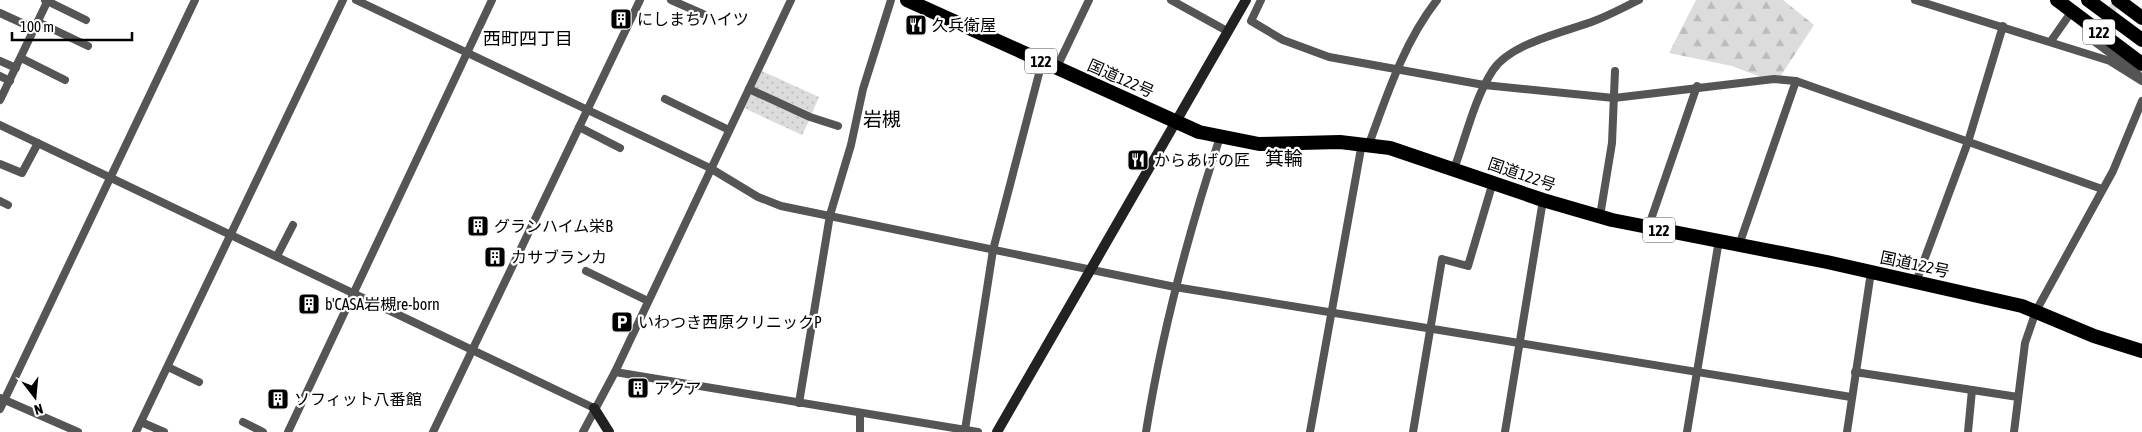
<svg xmlns="http://www.w3.org/2000/svg" width="2142" height="432" font-family="'Asap Condensed','Noto Sans JP',sans-serif">
<defs>
<pattern id="forest-firs" width="22" height="20" patternUnits="userSpaceOnUse" patternTransform="scale(1.25)"><rect width="22" height="20" fill="#dcdcdc"/><path d="M5 1l3.5 6h-7zM16 11l3.5 6h-7z" fill="#bbb"/></pattern>
<pattern id="park-dots" width="8" height="8" patternUnits="userSpaceOnUse" patternTransform="scale(1.25)"><rect width="8" height="8" fill="#dcdcdc"/><path d="M2 2h.1M6 6h.1" fill="none" stroke="#bbb" stroke-width="1.8" stroke-linecap="round"/></pattern>
</defs>
<rect width="100%" height="100%" fill="#fff"/>
<path fill="url(#forest-firs)" d="M 1696,0 L 1783,0 L 1814,25 L 1776,83 L 1732,66 L 1669,53 Z"/>
<g fill="url(#park-dots)">
<path d="M 762,71 L 819,97 L 812,113 L 754,87 Z"/>
<path d="M 751,94 L 809,121 L 802,135 L 744,108 Z"/>
</g>
<g fill="none" stroke-linecap="round" stroke-linejoin="round">
<path stroke="#d9d9d9" stroke-width="8" stroke-dasharray="8 4" stroke-linecap="butt" d="M 2097,32 L 2118,0"/>
<g stroke="#555" stroke-width="8">
<path d="M 45,0 L 86,20"/>
<path d="M 356,0 L 710,168 L 758,197 L 781,206 L 1175,287 L 1851,397"/>
<path d="M 671,0 L 703,14"/>
<path d="M 1171,0 L 1227,31"/>
<path d="M 1261,0 L 1251,21 L 1283,40 L 1329,57 L 1484,85 L 1614,98 L 1774,79 L 1796,81 L 2102,189"/>
<path d="M 1915,0 L 2110,61 L 2142,81"/>
<path d="M 0,13 L 35,29"/>
<path d="M 38,22 L 88,46"/>
<path d="M 2094,36 L 2095,42 L 2137,73 L 2142,80"/>
<path d="M 2051,41 L 2072,11"/>
<path d="M 21,58 L 65,80"/>
<path d="M 0,61 L 16,68"/>
<path d="M 1056,69 L 1089,0"/>
<path d="M 0,76 L 10,81"/>
<path d="M 749,89 L 810,117 L 838,126"/>
<path d="M 665,99 L 729,130"/>
<path d="M 0,100 L 48,0"/>
<path d="M 0,125 L 594,408"/>
<path d="M 579,127 L 620,148"/>
<path d="M 1369,144 C 1387,95 1404,42 1437,0"/>
<path d="M 0,164 L 22,173 L 38,143"/>
<path d="M 1454,169 C 1466,137 1474,99 1493,70 C 1511,43 1565,32 1594,21 C 1610,15 1624,7 1639,0"/>
<path d="M 0,201 L 8,205"/>
<path d="M 1600,216 L 1612,143 L 1615,71"/>
<path d="M 1648,228 L 1697,86"/>
<path d="M 1739,245 L 1796,81"/>
<path d="M 277,256 L 293,225"/>
<path d="M 586,271 L 648,301"/>
<path d="M 1916,282 L 1968,142 L 2003,26"/>
<path d="M 168,367 L 199,382"/>
<path d="M 615,372 L 978,432"/>
<path d="M 1855,372 L 2018,397"/>
<path d="M 0,398 L 78,432"/>
<path d="M 799,403 L 830,215 L 851,145 L 863,89 L 891,0"/>
<path d="M 0,409 L 195,0"/>
<path d="M 141,422 L 164,432"/>
<path d="M 243,422 L 263,432"/>
<path d="M 965,430 L 993,250 L 1042,62"/>
<path d="M 136,432 L 343,0"/>
<path d="M 288,432 L 492,0"/>
<path d="M 433,432 L 640,0"/>
<path d="M 583,432 L 615,372 L 791,0"/>
<path d="M 860,432 L 860,413"/>
<path d="M 1146,432 C 1162,331 1188,234 1220,137"/>
<path d="M 1310,432 L 1362,143"/>
<path d="M 1413,432 L 1442,259 L 1468,266 L 1493,182"/>
<path d="M 1505,432 L 1543,200"/>
<path d="M 1687,432 L 1719,240"/>
<path d="M 1847,432 L 1871,272"/>
<path d="M 1968,432 L 1972,390"/>
<path d="M 2014,432 L 2025,343 L 2036,311 L 2113,171 L 2142,101"/>
</g>
<g stroke="#222" stroke-width="10">
<path d="M 594,408 L 609,432"/>
<path d="M 997,432 L 1246,0"/>
</g>
<g stroke="#000" stroke-width="14">
<path d="M 907,0 L 1199,132 L 1259,144 L 1340,142 L 1390,148 L 1543,200 L 1612,220 L 1827,262 L 2022,306 L 2094,336 L 2142,351"/>
<path d="M 2057,0 L 2142,64"/>
<path d="M 2088,0 L 2142,40"/>
<path d="M 2118,0 L 2142,18"/>
</g>
</g>
<defs>
<g id="building-square" transform="scale(1.125)"><rect x="-9" y="-9" width="18" height="18" rx="4" fill="#000" stroke="#fff"/><path d="M-4-6H4V6H1V3H-1V6H-4ZM-2.5-4.3h1.7v1.8h-1.7ZM.8-4.3h1.7v1.8H.8ZM-2.5-1h1.7V.8h-1.7ZM.8-1h1.7V.8H.8Z" fill="#fff"/></g>
<g id="restaurant-square" transform="scale(1.125)"><rect x="-9" y="-9" width="18" height="18" rx="4" fill="#000" stroke="#fff"/><path d="M-5-6h1v4h1v-4h1v4h1v-4h1v5L-1.5 .5V6h-2V.5L-5-1ZM5-6V6H3V1.5H1.5Q1.5-4 5-6Z" fill="#fff"/></g>
<g id="parking-square" transform="scale(1.125)"><rect x="-9" y="-9" width="18" height="18" rx="4" fill="#000" stroke="#fff"/><path d="M-3.5-5.5H1a3.5 3.5 0 0 1 0 7H-1V5.5H-3.5ZM-1-3.4V-.6H.8a1.4 1.4 0 0 0 0-2.8Z" fill="#fff"/></g>
</defs>
<g fill-rule="evenodd">
<use href="#building-square" x="621" y="19"/>
<use href="#restaurant-square" x="916" y="25"/>
<use href="#restaurant-square" x="1138" y="160"/>
<use href="#building-square" x="478" y="226"/>
<use href="#building-square" x="495" y="257"/>
<use href="#building-square" x="309" y="304"/>
<use href="#parking-square" x="622" y="322"/>
<use href="#building-square" x="638" y="388"/>
<use href="#building-square" x="278" y="399"/>
</g>
<g text-anchor="middle" dominant-baseline="central" stroke-width="4.5" stroke-linejoin="round" paint-order="stroke">
<g fill="#fff" stroke="#4c4c4c" stroke-width="1">
<rect x="2083" y="19.5" width="32" height="25" rx="4"/>
<rect x="1025" y="48.5" width="32" height="25" rx="4"/>
<rect x="1643" y="217.5" width="32" height="25" rx="4"/>
</g>
<g font-size="15" font-weight="bold" fill="#000">
<text x="2099" y="32">122</text>
<text x="1041" y="61">122</text>
<text x="1659" y="230">122</text>
</g>
<g font-size="16" fill="#000" stroke="#fff" text-anchor="start">
<text x="637" y="19">にしまちハイツ</text>
<text x="932" y="25">久兵衛屋</text>
<text x="1154" y="160">からあげの匠</text>
<text x="494" y="226">グランハイム栄B</text>
<text x="511" y="257">カサブランカ</text>
<text x="325" y="304">b'CASA岩槻re-born</text>
<text x="638" y="322">いわつき西原クリニックP</text>
<text x="654" y="388">アクア</text>
<text x="294" y="399">ソフィット八番館</text>
</g>
<g font-size="16" fill="#000" stroke="#fff">
<text transform="translate(1121 78) rotate(24)">国道122号</text>
<text transform="translate(1522 174) rotate(19)">国道122号</text>
<text transform="translate(1915 264) rotate(12)">国道122号</text>
</g>
<g font-size="18" fill="#000" stroke="#fff">
<text x="528" y="38">西町四丁目</text>
</g>
<g font-size="19" fill="#000" stroke="#fff">
<text x="882" y="119">岩槻</text>
<text x="1284" y="158">箕輪</text>
</g>
</g>
<g transform="translate(35 397) rotate(164)" stroke="#ffffff" stroke-width="4" paint-order="stroke">
<path d="M0-4L9 19L0 12L-9 19Z" fill="#000000"/>
<text y="-8" font-size="14" font-weight="bold" text-anchor="middle" fill="#000000">N</text>
</g>
<path d="M12 32v8h120v-8" fill="none" stroke="#000000" stroke-width="2.5"/>
<text x="20" y="32" font-size="15" fill="#000000" stroke="#ffffff" stroke-width="4" paint-order="stroke">100 m</text>
</svg>
